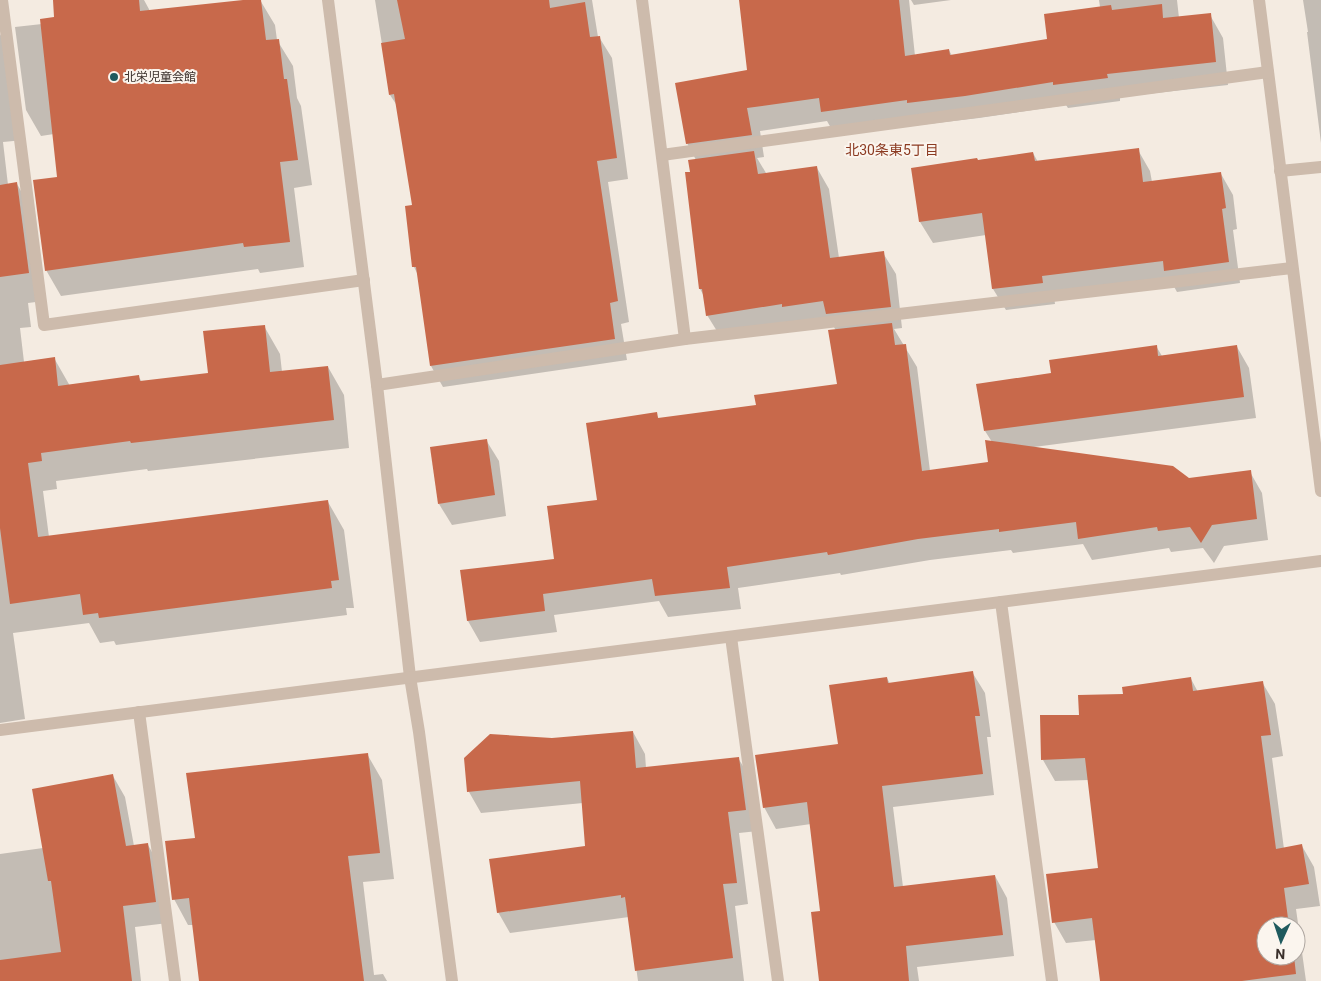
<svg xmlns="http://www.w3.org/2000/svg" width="1321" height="981" font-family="Roboto,'Noto Sans JP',sans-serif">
<rect width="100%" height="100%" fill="#f4ebe1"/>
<g fill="#0003" fill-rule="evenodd">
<path d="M 54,0 L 144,0 L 150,11 L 260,0 L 275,25 L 277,40 L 293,66 L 297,98 L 301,106 L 312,185 L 294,188 L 304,267 L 260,273 L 258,269 L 61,296 L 46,270 L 59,178 L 54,134 L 41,136 L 26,110 L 15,27 L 42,24 L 56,18 Z"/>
<path d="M 375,0 L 592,0 L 598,37 L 599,37 L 612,58 L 628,179 L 608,182 L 629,322 L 621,324 L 627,360 L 443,387 L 431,366 L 418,275 L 414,267 L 414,207 L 398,107 L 390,95 Z"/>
<path d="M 740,0 L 909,0 L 915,56 L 949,50 L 952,56 L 1048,40 L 1100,7 L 1099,0 L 1177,0 L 1179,18 L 1210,15 L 1223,38 L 1228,85 L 1120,97 L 1120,101 L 1068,108 L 1066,105 L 979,118 L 835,135 L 827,121 L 760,131 L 764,157 L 757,158 L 766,173 L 817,168 L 829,189 L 839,258 L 883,253 L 896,274 L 902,328 L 894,329 L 917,367 L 930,471 L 990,463 L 992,442 L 985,431 L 1052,374 L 1156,346 L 1162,356 L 1237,347 L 1249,368 L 1256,418 L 1034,447 L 1188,480 L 1250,472 L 1262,493 L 1268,540 L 1224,546 L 1214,563 L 1203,548 L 1171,552 L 1169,548 L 1092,560 L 1083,544 L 1013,553 L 1011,550 L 930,560 L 841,575 L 840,573 L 738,588 L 741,609 L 668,617 L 659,601 L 554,615 L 557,632 L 480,642 L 468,621 L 461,571 L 556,560 L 598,501 L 656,414 L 659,419 L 757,406 L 839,385 L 836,331 L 832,323 L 720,336 L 707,315 L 704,296 L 700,289 L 692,173 L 696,160 L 687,143 L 748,71 Z"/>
<path d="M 911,0 L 951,0 L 914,5 Z"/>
<path d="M 1303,0 L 1321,0 L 1321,143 L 1307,32 L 1308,32 Z"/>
<path d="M 0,34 L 13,57 L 24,140 L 3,142 L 8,185 L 17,184 L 33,212 L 44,301 L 28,303 L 31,327 L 20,328 L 24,362 L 54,358 L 70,386 L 138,376 L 142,382 L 209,374 L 264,326 L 280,354 L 282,372 L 328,367 L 344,395 L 349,448 L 148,471 L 147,469 L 56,481 L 57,489 L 43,491 L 49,537 L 328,502 L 344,530 L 354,608 L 346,608 L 347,615 L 116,645 L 114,641 L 100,643 L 89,623 L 13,633 L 25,719 L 0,723 Z"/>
<path d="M 1138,150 L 1150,171 L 1152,182 L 1221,174 L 1233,195 L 1237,229 L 1233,230 L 1240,283 L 1177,292 L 1172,283 L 1054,297 L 1055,304 L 1006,310 L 993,289 L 986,235 L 933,243 L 920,222 L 912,169 L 1033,153 L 1038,162 Z"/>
<path d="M 486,440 L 499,461 L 506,516 L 452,525 L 439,504 Z"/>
<path d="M 972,672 L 985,693 L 991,737 L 987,737 L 994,795 L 893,807 L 903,887 L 995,876 L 1007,898 L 1014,956 L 917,967 L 919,981 L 821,981 L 821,912 L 811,824 L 776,829 L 764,807 L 839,745 L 887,678 L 890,684 Z"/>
<path d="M 1191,679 L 1198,692 L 1262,682 L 1275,704 L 1283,756 L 1272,758 L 1284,849 L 1302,846 L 1314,867 L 1320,906 L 1296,909 L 1306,981 L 1101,981 L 1096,940 L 1066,943 L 1054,922 L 1099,869 L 1089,780 L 1055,781 L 1043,760 L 1081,716 L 1124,695 ZM 1266,926 L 1296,926 L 1296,956 L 1266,956 Z"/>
<path d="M 633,732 L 645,754 L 646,768 L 738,758 L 751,779 L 758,831 L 739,833 L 748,904 L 735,906 L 744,981 L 638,981 L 629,917 L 510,933 L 498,912 L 587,847 L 583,803 L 481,813 L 469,792 L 465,758 L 552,740 Z"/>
<path d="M 367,754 L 382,780 L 394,879 L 363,882 L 374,975 L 383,974 L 387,981 L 201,981 L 194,925 L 188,925 L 174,899 L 197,839 Z"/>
<path d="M 113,776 L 125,797 L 134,846 L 148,845 L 160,866 L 168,923 L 135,927 L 141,981 L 0,981 L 0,854 L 43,848 Z"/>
</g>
<g fill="#c8694b">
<path d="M 53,0 L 139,0 L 140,11 L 243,0 L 261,0 L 266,40 L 279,39 L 284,79 L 287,79 L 298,160 L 280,162 L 290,242 L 244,247 L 243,243 L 45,271 L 33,180 L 57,177 L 40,19 L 54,17 Z"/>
<path d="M 397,0 L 549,0 L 550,8 L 585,2 L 590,37 L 600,36 L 617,158 L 597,161 L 618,301 L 610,303 L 615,339 L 430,366 L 416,267 L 412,267 L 405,206 L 412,205 L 394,94 L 389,95 L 381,43 L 405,39 Z"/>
<path d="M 739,0 L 899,0 L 905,56 L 949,49 L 950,55 L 1047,39 L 1044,14 L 1111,5 L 1112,10 L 1162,4 L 1163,18 L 1211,13 L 1216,62 L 1107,74 L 1108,78 L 1053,85 L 1053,82 L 965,96 L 907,103 L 907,100 L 821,112 L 819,98 L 747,108 L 752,135 L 686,144 L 675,83 L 747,70 Z"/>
<path d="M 1139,148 L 1143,182 L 1221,172 L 1226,208 L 1222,209 L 1229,262 L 1164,271 L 1163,261 L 1042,276 L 1043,283 L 992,289 L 982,213 L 919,222 L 911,168 L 977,158 L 978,160 L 1033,152 L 1035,161 Z"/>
<path d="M 754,151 L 758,174 L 817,166 L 830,258 L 884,251 L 891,307 L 826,314 L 823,301 L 782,307 L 782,304 L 706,316 L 702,289 L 699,289 L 685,172 L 690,172 L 688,160 Z"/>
<path d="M 17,182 L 29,273 L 0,277 L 0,185 Z"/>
<path d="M 892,323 L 895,345 L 906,344 L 922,471 L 988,462 L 985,440 L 1173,466 L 1189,478 L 1251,470 L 1257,519 L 1212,525 L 1201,543 L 1190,527 L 1158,531 L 1157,527 L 1078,539 L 1076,522 L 999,532 L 999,529 L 918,539 L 828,555 L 827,552 L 727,567 L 730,588 L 655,596 L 652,579 L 543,594 L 545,611 L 467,621 L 460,570 L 554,559 L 547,506 L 597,500 L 586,423 L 657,412 L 658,418 L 756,405 L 754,395 L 837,384 L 828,330 Z"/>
<path d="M 265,325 L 270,372 L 328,366 L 334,420 L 131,443 L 130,441 L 41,453 L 42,461 L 28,463 L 38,537 L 328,500 L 339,580 L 331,581 L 332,588 L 99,618 L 98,613 L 83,615 L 80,594 L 10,604 L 0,528 L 0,365 L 55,357 L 58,386 L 139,375 L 140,381 L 208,373 L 203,331 Z"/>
<path d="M 1157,345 L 1158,356 L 1237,345 L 1244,397 L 984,431 L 976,384 L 1051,373 L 1049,360 Z"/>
<path d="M 487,439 L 495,495 L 438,504 L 430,447 Z"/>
<path d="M 973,671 L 980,716 L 975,716 L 983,774 L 882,786 L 894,887 L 995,875 L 1003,935 L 906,946 L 909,981 L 819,981 L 811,912 L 820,911 L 807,802 L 763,808 L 755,755 L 838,744 L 829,685 L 887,677 L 888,683 Z"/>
<path d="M 1191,677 L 1193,691 L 1263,681 L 1271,735 L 1261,736 L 1276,849 L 1302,844 L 1309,884 L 1284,888 L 1289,926 L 1266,926 L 1266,956 L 1294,956 L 1296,974 L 1242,981 L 1100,981 L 1092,918 L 1052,923 L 1046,874 L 1098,868 L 1085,758 L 1041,760 L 1040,715 L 1079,715 L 1078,695 L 1123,694 L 1122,687 Z"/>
<path d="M 633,731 L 636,768 L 739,757 L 746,810 L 728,812 L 737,883 L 723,884 L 733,958 L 635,971 L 625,897 L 621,898 L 621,895 L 497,913 L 489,859 L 585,846 L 580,781 L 467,792 L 464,758 L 490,734 L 552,738 Z"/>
<path d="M 368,753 L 380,853 L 348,856 L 364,981 L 199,981 L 189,898 L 172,900 L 165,841 L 195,838 L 186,773 Z"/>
<path d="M 113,774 L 126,846 L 148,843 L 156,902 L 123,906 L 132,981 L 0,981 L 0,960 L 61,952 L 51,881 L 48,881 L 32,789 Z"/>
</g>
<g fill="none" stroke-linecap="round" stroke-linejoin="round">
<g stroke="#cdbbac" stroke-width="12">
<path d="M 2,0 L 44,325 L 364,280"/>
<path d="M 328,0 L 377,385 L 410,677 L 419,732 L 452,981"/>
<path d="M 642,0 L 685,339"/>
<path d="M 1259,0 L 1321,491"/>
<path d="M 662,155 L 1268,72"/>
<path d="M 1280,171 L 1321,167"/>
<path d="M 377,385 L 685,339 L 1292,268"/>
<path d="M 1001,602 L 1052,981"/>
<path d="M 731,637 L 778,981"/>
<path d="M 139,712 L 175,981"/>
<path d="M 0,730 L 1321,561"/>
</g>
</g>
<circle fill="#1f5a5e" stroke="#fbf5ee" stroke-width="2" cx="114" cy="77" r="5"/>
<g text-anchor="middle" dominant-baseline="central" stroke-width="4" stroke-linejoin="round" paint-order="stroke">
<g font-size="12" fill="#3b302b" stroke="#fbf5ee" text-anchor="start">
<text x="124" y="77">北栄児童会館</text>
</g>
<g font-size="14" fill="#8c3b22" stroke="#fbf5ee">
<text x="892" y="150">北30条東5丁目</text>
</g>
</g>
<g transform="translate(1281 941) rotate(183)"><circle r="24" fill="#fbf5ee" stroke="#aea6a0"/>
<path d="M0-4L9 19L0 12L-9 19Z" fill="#1f5a5e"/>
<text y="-8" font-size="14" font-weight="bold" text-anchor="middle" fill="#3b302b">N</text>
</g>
</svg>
